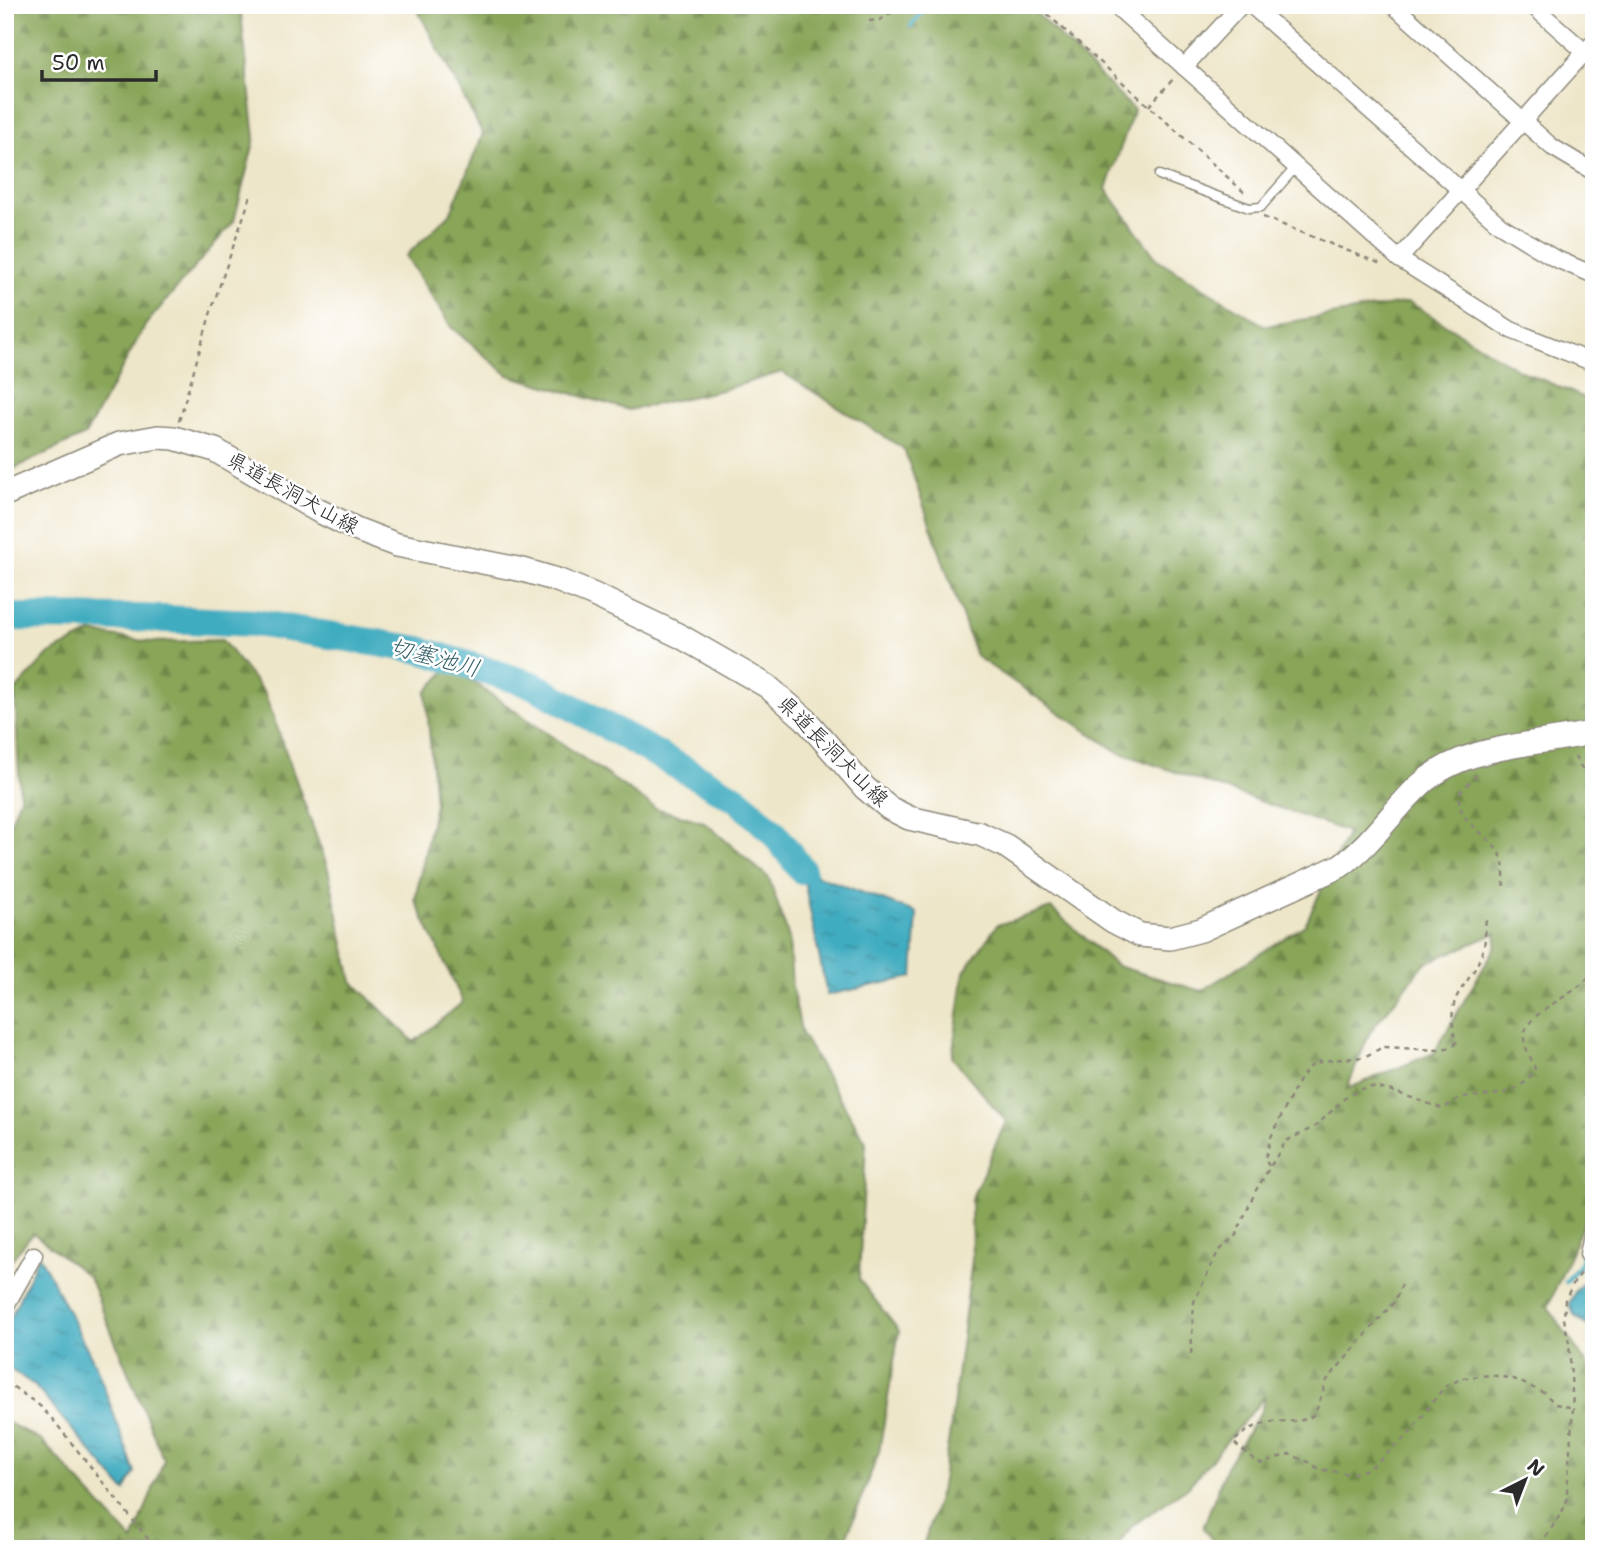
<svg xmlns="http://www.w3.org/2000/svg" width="1599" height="1554" font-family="'Shantell Sans','Klee One',sans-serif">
<defs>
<pattern id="forest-firs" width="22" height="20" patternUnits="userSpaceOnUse" patternTransform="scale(1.75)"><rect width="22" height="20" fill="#88a558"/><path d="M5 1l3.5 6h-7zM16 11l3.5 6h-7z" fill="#6f8749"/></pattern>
<pattern id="water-ripples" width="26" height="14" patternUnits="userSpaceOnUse" patternTransform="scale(1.75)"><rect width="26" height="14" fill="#41acc0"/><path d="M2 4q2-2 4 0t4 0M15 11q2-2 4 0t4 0" fill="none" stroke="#378c9c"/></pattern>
</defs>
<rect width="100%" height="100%" fill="#fff"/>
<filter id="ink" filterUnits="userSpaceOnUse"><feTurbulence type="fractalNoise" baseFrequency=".0143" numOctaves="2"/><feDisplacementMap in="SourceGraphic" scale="14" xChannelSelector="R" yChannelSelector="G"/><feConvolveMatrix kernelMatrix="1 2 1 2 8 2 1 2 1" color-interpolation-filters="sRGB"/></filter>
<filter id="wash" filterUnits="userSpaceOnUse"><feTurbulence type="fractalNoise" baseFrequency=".00686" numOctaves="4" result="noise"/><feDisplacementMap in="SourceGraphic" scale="28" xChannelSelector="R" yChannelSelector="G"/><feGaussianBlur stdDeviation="1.57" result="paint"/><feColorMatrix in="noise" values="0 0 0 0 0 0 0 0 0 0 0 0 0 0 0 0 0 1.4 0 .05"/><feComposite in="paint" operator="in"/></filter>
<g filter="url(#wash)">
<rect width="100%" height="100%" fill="#eee6c9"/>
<g fill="url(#forest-firs)" stroke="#5a6842" stroke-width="2" fill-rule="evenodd">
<path d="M 5,5 L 240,5 L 255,138 L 234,221 L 146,324 L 85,435 L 5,473 Z"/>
<path d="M 415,5 L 1028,5 L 1134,110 L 1106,189 L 1157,259 L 1265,326 L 1409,302 L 1517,369 L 1594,402 L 1594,1198 L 1548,1307 L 1594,1375 L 1594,1549 L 1219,1549 L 1203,1528 L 1226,1467 L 1261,1411 L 1265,1396 L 1188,1487 L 1133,1525 L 1115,1549 L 922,1549 L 940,1492 L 950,1431 L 972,1260 L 971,1200 L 1006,1121 L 952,1057 L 964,972 L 997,925 L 1051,908 L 1117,966 L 1201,991 L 1305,925 L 1348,832 L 1118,752 L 976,656 L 904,449 L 782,372 L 722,390 L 629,410 L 508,375 L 451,327 L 406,256 L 450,214 L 483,134 ZM 1497,933 L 1496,946 L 1434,1053 L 1347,1089 L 1370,1032 L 1425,963 Z"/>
<path d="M 91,633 L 151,642 L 222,640 L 265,694 L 328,869 L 352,981 L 414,1042 L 463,1002 L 415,900 L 435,804 L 426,692 L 450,666 L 655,808 L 704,822 L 769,878 L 789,938 L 792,987 L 802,1035 L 866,1142 L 859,1279 L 899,1331 L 879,1452 L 842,1549 L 5,1549 L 5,1421 L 42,1441 L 133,1541 L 164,1460 L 89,1277 L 33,1233 L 5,1268 L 5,838 L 20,797 L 15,691 L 49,654 Z"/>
</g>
<g fill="url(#water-ripples)" stroke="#366c76" stroke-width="2">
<path d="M 802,870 L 917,913 L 913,977 L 827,995 Z"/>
<path d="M 39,1255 L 96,1366 L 135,1472 L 125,1491 L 34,1385 L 5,1366 L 5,1330 Z"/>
<path d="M 1592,1274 L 1594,1275 L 1594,1331 L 1575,1316 L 1569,1304 L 1576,1290 Z"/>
</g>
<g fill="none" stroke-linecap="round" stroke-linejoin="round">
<g stroke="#41acc0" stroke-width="4.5">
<path d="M 911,26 L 927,5"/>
<path d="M 1588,1223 L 1594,1205"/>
<path d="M 1566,1282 L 1580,1264 L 1583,1253"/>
</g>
<path stroke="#41acc0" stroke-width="28" d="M 5,617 L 140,618 L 256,623 L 420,650 L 533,685 L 737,799 L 773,832 L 802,870"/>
</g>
</g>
<g filter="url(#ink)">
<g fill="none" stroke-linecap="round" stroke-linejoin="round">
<g stroke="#8c887a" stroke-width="11">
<path id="service" d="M 1159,175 L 1249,208 L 1261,207 L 1295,168"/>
</g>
<g stroke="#8c887a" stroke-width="19">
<g id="minor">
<path d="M 1115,5 L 1399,259 L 1511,330 L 1594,363"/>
<path d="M 1251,5 L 1500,225 L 1554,258 L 1594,275"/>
<path d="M 1393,5 L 1552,147 L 1594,172"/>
<path d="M 1532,5 L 1594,60"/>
<path d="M 1184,67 L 1241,5"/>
<path d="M 1399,259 L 1594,42"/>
<path d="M 1594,1226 L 1588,1254 L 1594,1255"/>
<path d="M 5,1307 L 34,1255"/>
</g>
</g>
<g stroke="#8c887a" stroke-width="26">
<path id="secondary" d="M 5,494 L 119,444 L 158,437 L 174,438 L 215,450 L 317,510 L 358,530 L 397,545 L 523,570 L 557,580 L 592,594 L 680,636 L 767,686 L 805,719 L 865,788 L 889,808 L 909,818 L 980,834 L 1006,846 L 1113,921 L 1140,935 L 1170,938 L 1201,930 L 1340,866 C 1371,845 1392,811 1420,785 C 1466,743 1537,746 1594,732"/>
</g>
<g stroke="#8c887a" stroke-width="2.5" stroke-dasharray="5 5" stroke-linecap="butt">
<path d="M 1044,5 L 1047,14 L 1245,193"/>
<path d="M 869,21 L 880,20 L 903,5"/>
<path d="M 1149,106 L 1174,78"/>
<path d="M 1263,217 L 1381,264"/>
<path d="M 179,421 L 212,308 L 251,195"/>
<path d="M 1575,756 L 1581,767 L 1594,776"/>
<path d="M 1477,775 L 1460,792 C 1453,821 1488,832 1500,854 C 1505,864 1504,875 1504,886"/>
<path d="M 1269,1166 L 1265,1159 L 1271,1137 L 1299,1080 L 1311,1066 L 1322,1061 L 1364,1057 L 1383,1047 L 1440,1050 L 1454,1046 L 1456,1042 C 1443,988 1469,993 1483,950 C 1486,940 1485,928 1486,917"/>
<path d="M 1402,1284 L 1395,1301 L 1327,1380 L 1315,1414 C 1302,1424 1288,1420 1272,1422 C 1257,1424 1245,1431 1233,1442 L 1255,1460 L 1261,1463 L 1289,1454 L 1311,1463 L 1318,1469 L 1350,1474 L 1369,1469 L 1408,1435 L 1444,1387 L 1463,1378 L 1490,1375 L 1514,1379 L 1544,1393 L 1556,1404 L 1573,1408"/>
<path d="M 1191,1354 L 1194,1302 L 1218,1252 L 1236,1235 L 1256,1190 L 1286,1141 L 1316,1126 L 1345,1098 L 1361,1089 L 1370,1087 L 1389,1090 L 1441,1108 C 1449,1107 1453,1101 1460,1098 C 1465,1096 1472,1097 1477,1096 C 1502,1095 1521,1092 1535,1070 C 1533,1059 1524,1049 1524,1038 C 1524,1009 1583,996 1594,968"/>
<path d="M 5,1381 L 40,1406 L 54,1421 L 156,1549"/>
<path d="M 1530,1549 L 1546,1537 L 1566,1505 L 1573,1408 L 1569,1343 L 1564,1319 L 1565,1300 L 1574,1282 L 1586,1267"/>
</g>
<use href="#service" stroke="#fff" stroke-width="8"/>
<use href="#minor" stroke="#fff" stroke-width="16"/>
<use href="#secondary" stroke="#fff" stroke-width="23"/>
</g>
</g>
<g text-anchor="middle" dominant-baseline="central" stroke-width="5" stroke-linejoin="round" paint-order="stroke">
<g font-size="21" fill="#2b2b2b" stroke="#fff">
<text transform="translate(293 493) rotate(29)">県道長洞犬山線</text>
<text transform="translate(833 751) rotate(45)">県道長洞犬山線</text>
</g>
<g font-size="23" font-style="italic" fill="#345f67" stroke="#fff">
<text transform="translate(435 657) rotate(15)">切塞池川</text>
</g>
</g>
<rect width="1599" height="1554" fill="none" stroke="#fff" stroke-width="28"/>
<g transform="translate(1525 1480) rotate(42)" stroke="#ffffff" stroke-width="5" paint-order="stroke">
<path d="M0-5L12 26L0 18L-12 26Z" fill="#2b2b2b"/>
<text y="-10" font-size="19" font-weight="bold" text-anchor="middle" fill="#2b2b2b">N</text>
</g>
<path d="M42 70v10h114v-10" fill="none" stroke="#2b2b2b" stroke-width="3.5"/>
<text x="52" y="70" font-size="21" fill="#2b2b2b" stroke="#ffffff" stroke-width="5" paint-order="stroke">50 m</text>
</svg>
